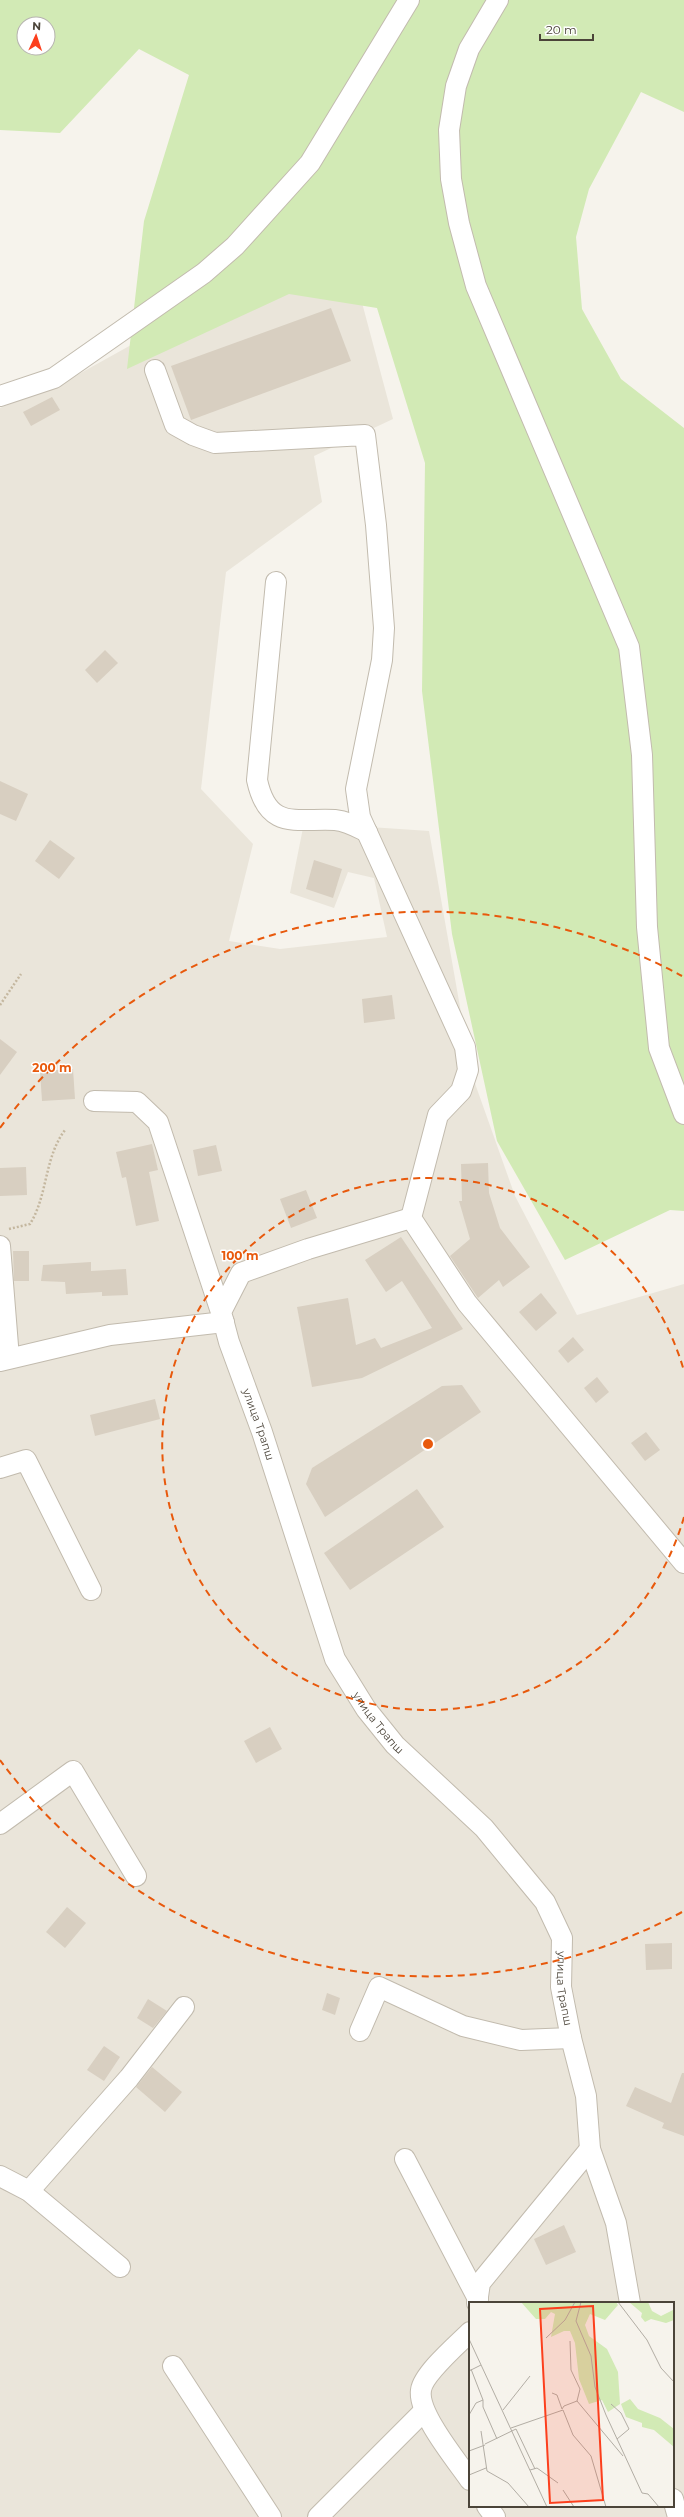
<svg xmlns="http://www.w3.org/2000/svg" width="684" height="2517" font-family="Montserrat,sans-serif">
<rect width="100%" height="100%" fill="#f6f3ec"/>
<path fill="#eae5da" fill-rule="evenodd" d="M 353,269 L 393,419 L 314,456 L 322,502 L 226,572 L 201,789 L 253,844 L 229,941 L 280,949 L 387,937 L 374,878 L 348,872 L 334,908 L 290,893 L 303,828 L 340,825 L 429,831 L 472,1075 L 515,1196 L 577,1315 L 684,1284 L 684,2517 L 0,2517 L 0,408 L 61,384 L 176,320 ZM 470,2303 L 673,2303 L 673,2506 L 470,2506 Z"/>
<path fill="#d2eab5" fill-rule="evenodd" d="M 0,0 L 684,0 L 684,112 L 641,92 L 589,189 L 576,237 L 582,309 L 621,379 L 684,428 L 684,1211 L 670,1210 L 565,1260 L 497,1141 L 452,934 L 422,691 L 425,463 L 377,308 L 289,294 L 127,369 L 144,221 L 189,75 L 139,49 L 60,133 L 0,130 ZM 24,24 L 48,24 L 48,48 L 24,48 Z"/>
<g fill="#d8cfc1">
<path d="M 331,308 L 351,361 L 191,420 L 171,366 Z"/>
<path d="M 52,397 L 60,410 L 31,426 L 23,412 Z"/>
<path d="M 105,650 L 118,663 L 97,683 L 85,670 Z"/>
<path d="M 0,781 L 28,794 L 16,821 L 0,814 Z"/>
<path d="M 50,840 L 75,858 L 59,879 L 35,861 Z"/>
<path d="M 314,860 L 342,869 L 333,898 L 306,889 Z"/>
<path d="M 392,995 L 395,1019 L 364,1023 L 362,999 Z"/>
<path d="M 0,1039 L 17,1052 L 0,1075 Z"/>
<path d="M 73,1069 L 75,1099 L 42,1101 L 40,1071 Z"/>
<path d="M 152,1144 L 158,1170 L 149,1172 L 159,1221 L 136,1226 L 126,1177 L 122,1178 L 116,1152 Z"/>
<path d="M 216,1145 L 222,1171 L 198,1176 L 193,1150 Z"/>
<path d="M 488,1163 L 489,1193 L 500,1228 L 530,1267 L 503,1287 L 499,1280 L 478,1298 L 450,1256 L 470,1239 L 459,1201 L 462,1201 L 461,1164 Z"/>
<path d="M 26,1167 L 27,1195 L 0,1196 L 0,1168 Z"/>
<path d="M 306,1190 L 317,1218 L 291,1228 L 280,1199 Z"/>
<path d="M 401,1237 L 463,1329 L 362,1378 L 312,1387 L 297,1307 L 348,1298 L 356,1345 L 375,1338 L 381,1348 L 432,1328 L 402,1281 L 386,1292 L 365,1260 Z"/>
<path d="M 13,1251 L 29,1251 L 29,1281 L 14,1281 Z"/>
<path d="M 91,1262 L 91,1271 L 126,1269 L 128,1295 L 102,1296 L 102,1292 L 66,1294 L 65,1282 L 41,1281 L 43,1265 Z"/>
<path d="M 541,1293 L 557,1313 L 536,1331 L 519,1312 Z"/>
<path d="M 573,1337 L 584,1350 L 568,1363 L 558,1351 Z"/>
<path d="M 597,1377 L 609,1392 L 596,1403 L 584,1388 Z"/>
<path d="M 462,1385 L 481,1412 L 325,1517 L 306,1484 L 312,1468 L 442,1386 Z"/>
<path d="M 155,1399 L 160,1419 L 95,1436 L 90,1415 Z"/>
<path d="M 646,1432 L 660,1450 L 645,1461 L 631,1443 Z"/>
<path d="M 417,1489 L 444,1527 L 350,1590 L 324,1553 Z"/>
<path d="M 270,1727 L 282,1749 L 256,1763 L 244,1741 Z"/>
<path d="M 67,1907 L 86,1923 L 65,1948 L 46,1932 Z"/>
<path d="M 672,1943 L 672,1969 L 646,1970 L 645,1944 Z"/>
<path d="M 327,1993 L 340,1998 L 335,2015 L 322,2010 Z"/>
<path d="M 148,1999 L 167,2011 L 153,2028 L 137,2018 Z"/>
<path d="M 104,2046 L 120,2057 L 104,2081 L 87,2070 Z"/>
<path d="M 152,2067 L 182,2092 L 165,2112 L 136,2087 Z"/>
<path d="M 682,2073 L 684,2073 L 684,2136 L 662,2128 L 664,2123 L 626,2106 L 635,2087 L 671,2103 Z"/>
<path d="M 564,2225 L 576,2252 L 546,2265 L 534,2239 Z"/>
</g>
<g fill="none" stroke-linecap="round" stroke-linejoin="round">
<g stroke="#c2bbae" stroke-width="22">
<g id="minor">
<path d="M 498,0 L 469,49 L 456,86 L 449,130 L 451,179 L 459,223 L 476,286 L 629,647 L 642,755 L 647,927 L 659,1048 L 684,1114"/>
<path d="M 155,370 L 175,425 L 193,435 L 215,443 L 365,435 L 376,525 L 384,628 L 382,660 L 356,789 L 360,817 L 465,1047 L 468,1070 L 461,1091 L 438,1115 L 411,1218 L 467,1303 L 684,1563"/>
<path d="M 0,396 L 54,378 L 204,273 L 235,246 L 310,163 L 409,0"/>
<path d="M 276,582 L 257,780 C 268,831 296,818 335,820 C 347,821 357,827 367,832"/>
<path d="M 94,1101 L 137,1102 L 158,1122 L 221,1312"/>
<path id="s1" d="M 411,1218 L 308,1249 L 241,1273 L 221,1312 L 229,1342 L 262,1432 L 335,1659 L 366,1709 L 395,1745 L 484,1828 L 545,1902 L 562,1938 L 561,1987 L 571,2038 L 586,2096 L 590,2149 L 616,2223 L 630,2303"/>
<path d="M 0,1246 L 9,1358"/>
<path d="M 0,1361 L 110,1335 L 224,1322"/>
<path d="M 0,1468 L 26,1460 L 91,1590"/>
<path d="M 0,1824 L 73,1771 L 136,1876"/>
<path d="M 360,2031 L 379,1987 L 463,2026 L 521,2040 L 571,2038"/>
<path d="M 405,2159 L 478,2299"/>
<path d="M 0,2176 L 29,2191 L 120,2267"/>
<path d="M 29,2191 L 129,2078 L 184,2007"/>
<path d="M 477,2303 L 480,2283 L 590,2149"/>
<path d="M 470,2332 C 458,2344 423,2374 421,2390 C 417,2413 457,2461 470,2480"/>
<path d="M 173,2366 L 271,2517"/>
<path d="M 673,2499 L 678,2517"/>
<path d="M 487,2506 L 495,2517"/>
<path d="M 318,2517 L 424,2411"/>
</g>
</g>
<g stroke="#c4b79f" stroke-width="2.5" stroke-dasharray="2 2" stroke-linecap="butt">
<path d="M 0,1005 L 21,974"/>
<path d="M 9,1229 L 30,1224 C 48,1195 44,1158 65,1130"/>
</g>
<use href="#minor" stroke="#fff" stroke-width="20"/>
</g>
<g fill="none" stroke="#e8590c" stroke-width="2" stroke-dasharray="7 5">
<path d="M684 1517A266 266 0 1 1 684 1371"/>
<path d="M682 1912A532 532 0 0 1 0 1760M0 1128A532 532 0 0 1 682 976"/>
</g>
<g text-anchor="middle" dominant-baseline="central" stroke-width="3" stroke-linejoin="round" paint-order="stroke">
<g font-size="11" fill="#4b4439" stroke="#fff">
<text stroke="none"><textPath href="#s1" startOffset="341">улица Трапш</textPath></text>
<text stroke="none"><textPath href="#s1" startOffset="665">улица Трапш</textPath></text>
<text stroke="none"><textPath href="#s1" startOffset="1001">улица Трапш</textPath></text>
</g>
</g>
<g transform="translate(469 2302)">
<rect width="205" height="205" fill="#f6f3ec"/>
<path d="M 52,0 L 147,0 L 149,3 L 136,18 L 121,12 L 116,23 L 120,34 L 138,47 L 149,70 L 151,102 L 139,110 L 133,98 L 120,102 L 110,77 L 106,41 L 101,29 L 95,29 L 82,35 L 86,12 L 82,10 L 76,17 L 67,17 ZM 160,0 L 179,0 L 183,9 L 192,14 L 204,8 L 205,18 L 197,21 L 182,17 L 176,20 L 172,15 L 173,11 ZM 161,97 L 169,107 L 191,116 L 205,127 L 205,145 L 185,128 L 173,125 L 173,121 L 157,115 L 152,102 Z" fill="#d2eab5"/>
<path fill="none" stroke="#b2ada4" stroke-width="1" d="M 112,0 L 107,19 L 122,54 L 126,85 L 137,113 L 173,191 L 179,192 L 190,205M 149,0 L 178,38 L 192,66 L 205,80M 77,36 L 96,18 L 106,0M 0,37 L 78,205M 101,39 L 102,68 L 111,87 L 108,99 L 154,154M 2,67 L 14,98 L 14,105 L 28,137M 0,69 L 12,63M 83,91 L 88,93 L 93,107M 142,102 L 152,111 L 160,127 L 148,137M 93,107 L 95,104 L 108,99M 34,108 L 61,74M 94,108 L 104,133 L 122,154 L 137,205M 0,113 L 7,101 L 14,98M 42,126 L 94,108M 12,129 L 18,169 L 39,181 L 60,205M 16,142 L 47,127 L 66,167M 0,149 L 16,143M 61,168 L 68,166 L 89,181M 0,173 L 17,166M 94,188 L 105,205"/>
<path fill="#fc3f1d" fill-opacity="0.15" stroke="#fc3f1d" stroke-width="2" d="M 124,4 L 134,198 L 81,201 L 71,7 Z"/>
<rect width="205" height="205" fill="none" stroke="#4b4439" stroke-width="2"/>
</g>
<circle cx="428" cy="1444" r="6" fill="#e8590c" stroke="#fff" stroke-width="2"/>
<g font-size="12" text-anchor="middle" font-weight="bold" fill="#e8590c" stroke="#fff" stroke-width="3" stroke-linejoin="round" paint-order="stroke">
<text x="52" y="1072">200 m</text>
<text x="240" y="1260">100 m</text>
</g>
<g transform="translate(36 36) rotate(3)"><circle r="19" fill="#ffffff" stroke="#b7b4b0"/>
<path d="M0-3L7 15L0 10L-7 15Z" fill="#fc3f1d"/>
<text y="-6" font-size="11" font-weight="bold" text-anchor="middle" fill="#4b4439">N</text>
</g>
<path d="M540 34v6h53v-6" fill="none" stroke="#4b4439" stroke-width="2"/>
<text x="546" y="34" font-size="12" fill="#4b4439" stroke="#ffffff" stroke-width="3" paint-order="stroke">20 m</text>
</svg>
